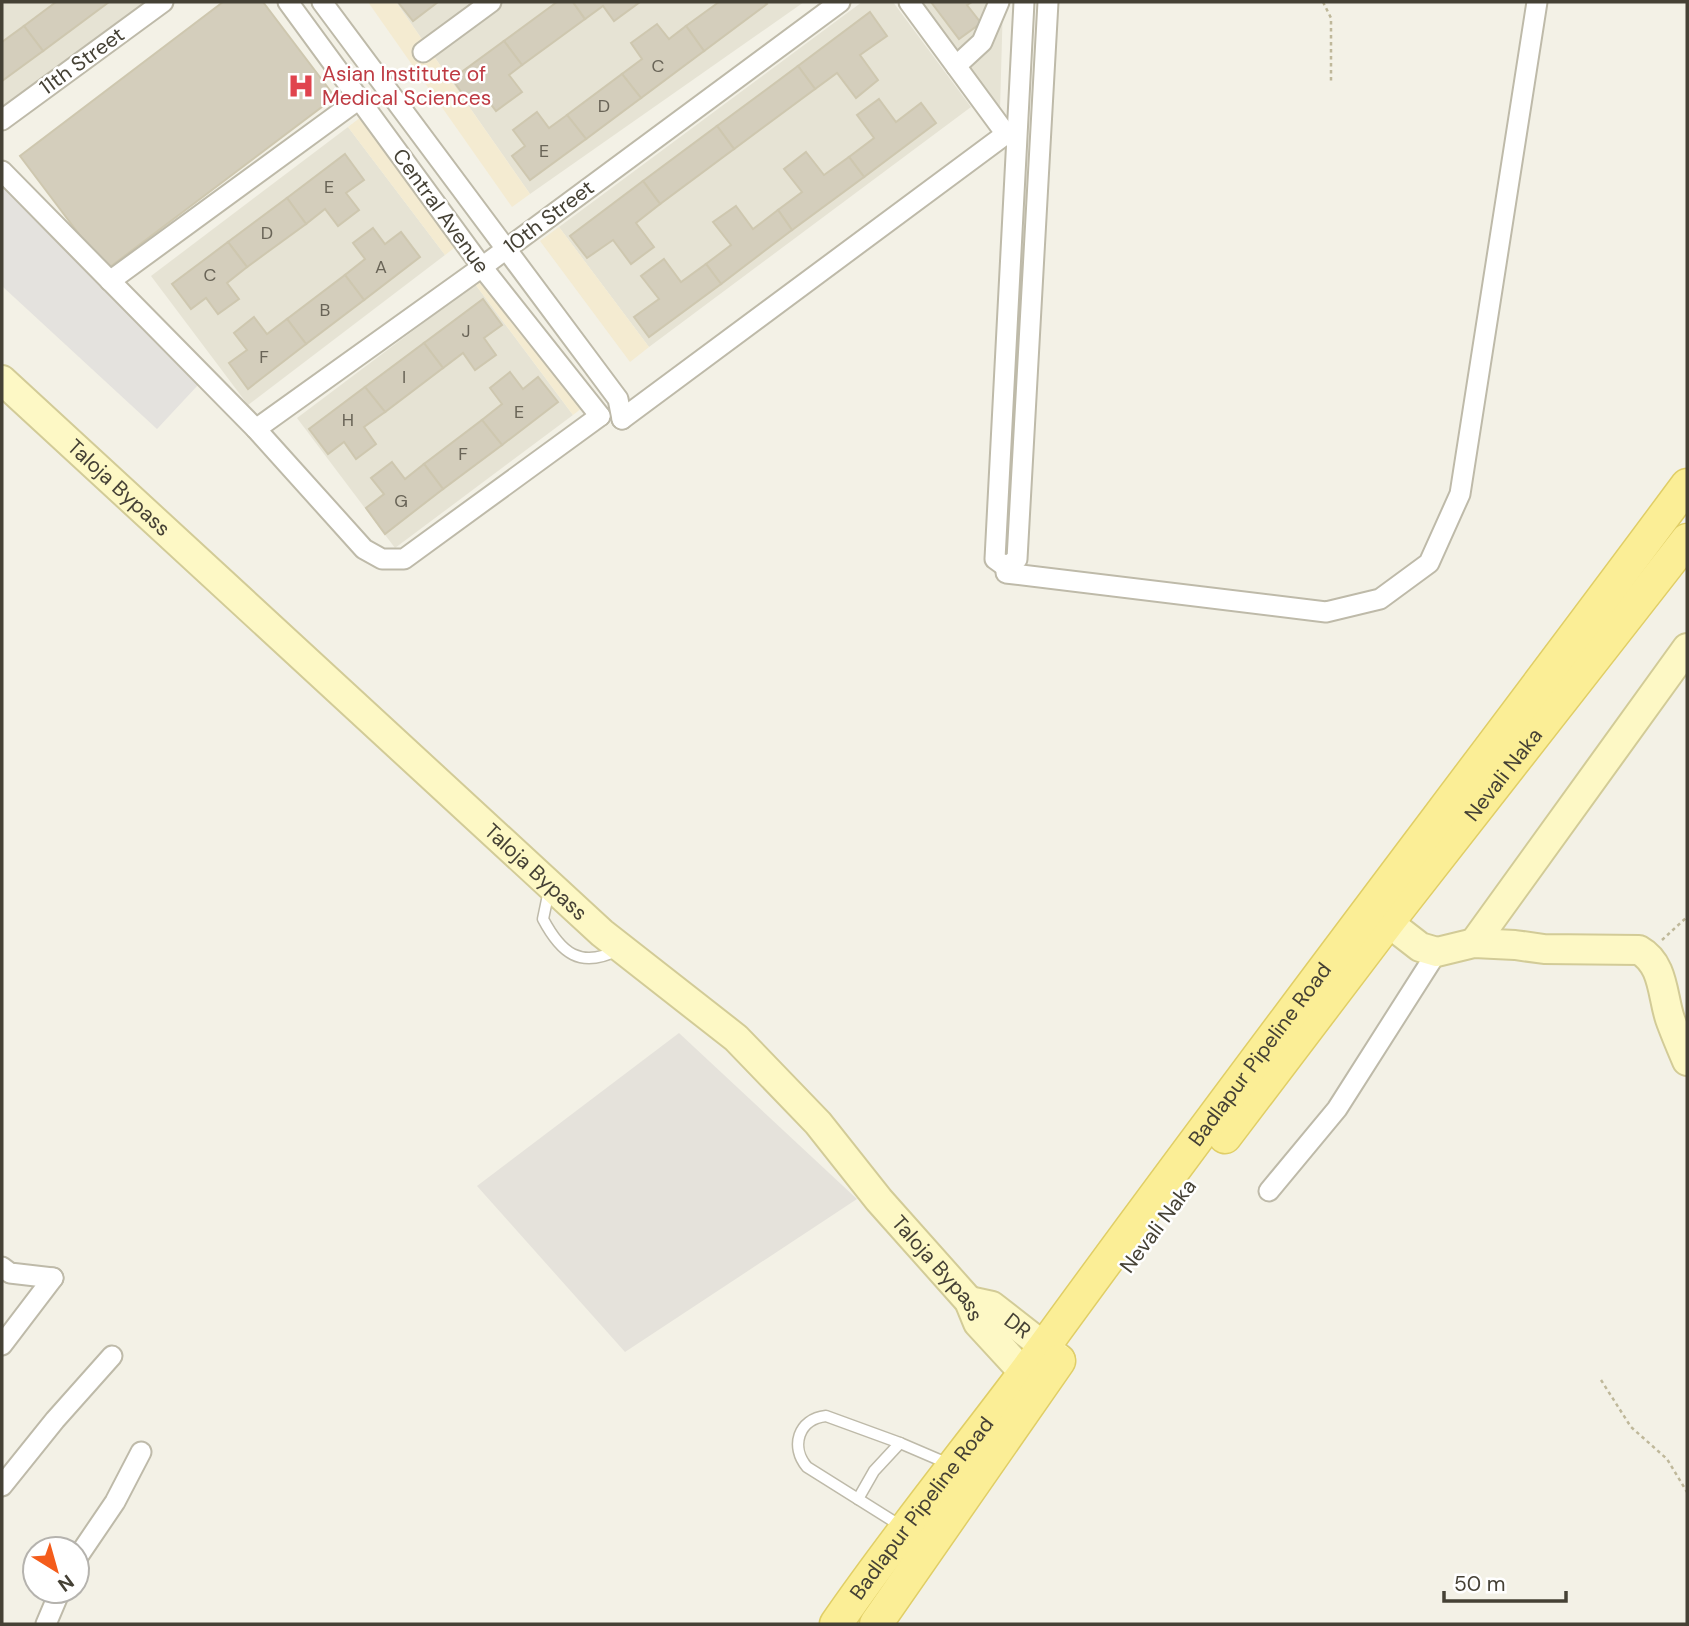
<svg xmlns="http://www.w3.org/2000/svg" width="1689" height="1626" font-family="'DM Sans',sans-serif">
<rect width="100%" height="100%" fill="#f3f1e6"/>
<g fill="#e6e3d4">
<path d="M 2,2 L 144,2 L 2,110 Z"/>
<path d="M 396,2 L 804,2 L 530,194 Z"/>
<path d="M 862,2 L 893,2 L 971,107 L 649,347 L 559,227 Z"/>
<path d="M 921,2 L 1003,2 L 1000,110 Z"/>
<path d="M 348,127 L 445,255 L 248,405 L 151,276 Z"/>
<path d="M 475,284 L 573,415 L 395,548 L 297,418 Z"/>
</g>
<g fill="#f4ebd1">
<path d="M 368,2 L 396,2 L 530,194 L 512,207 Z"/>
<path d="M 374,107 L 471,235 L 445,255 L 348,127 Z"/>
<path d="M 559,227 L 649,347 L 630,362 L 540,241 Z"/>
<path d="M 495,270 L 592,400 L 573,415 L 475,284 Z"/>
</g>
<path fill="#e5e2db" d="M 679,1033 L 857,1199 L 625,1352 L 477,1186 Z"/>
<path fill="#e4e2de" d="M 2,186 L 198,385 L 157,429 L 2,286 Z"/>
<g fill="#d4cebc" stroke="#cec7af" stroke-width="2">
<path d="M 56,2 L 109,2 L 43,51 L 24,26 Z"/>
<path d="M 223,2 L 263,2 L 335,97 L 106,270 L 20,156 Z"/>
<path d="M 398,2 L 438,2 L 413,21 Z"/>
<path d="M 557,2 L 573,2 L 585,19 L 522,65 L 504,41 Z"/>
<path d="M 573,2 L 640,2 L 614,21 L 603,6 L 585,19 Z"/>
<path d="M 719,2 L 765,2 L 767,4 L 704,51 L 686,26 Z"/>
<path d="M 931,2 L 972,2 L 967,5 L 981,23 L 959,39 Z"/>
<path d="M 870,12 L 887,36 L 860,55 L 878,80 L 856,98 L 837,73 L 815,89 L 798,66 Z"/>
<path d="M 657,24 L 669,39 L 686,26 L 704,51 L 641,98 L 622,74 L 642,59 L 631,43 Z"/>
<path d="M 24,26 L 43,51 L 2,81 L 2,42 Z"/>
<path d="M 504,41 L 522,65 L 509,75 L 522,92 L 496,111 L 483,94 L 470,104 L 452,79 Z"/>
<path d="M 798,66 L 815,89 L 734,149 L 717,126 Z"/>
<path d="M 622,74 L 641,98 L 586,139 L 567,115 Z"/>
<path d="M 879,99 L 896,122 L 921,103 L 936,123 L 864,177 L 849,157 L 874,138 L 857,115 Z"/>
<path d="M 537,112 L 549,128 L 567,115 L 586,139 L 530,180 L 512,156 L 525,146 L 513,130 Z"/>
<path d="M 717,126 L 734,149 L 660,204 L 643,181 Z"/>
<path d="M 806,152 L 824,175 L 849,157 L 864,177 L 792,230 L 778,210 L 802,192 L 784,169 Z"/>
<path d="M 345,154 L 364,180 L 346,193 L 359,210 L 338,226 L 325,209 L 306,224 L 287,198 Z"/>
<path d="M 643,181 L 660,204 L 636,223 L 654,247 L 631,264 L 613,240 L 587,258 L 570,236 Z"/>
<path d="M 287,198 L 306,224 L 247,267 L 228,242 Z"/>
<path d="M 736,206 L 753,229 L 778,210 L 792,230 L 721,284 L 706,264 L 731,245 L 713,222 Z"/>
<path d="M 373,228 L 385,244 L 401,232 L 420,257 L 364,300 L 345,275 L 365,259 L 353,243 Z"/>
<path d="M 228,242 L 247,267 L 227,283 L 239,299 L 218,314 L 206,298 L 191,309 L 172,284 Z"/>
<path d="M 664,259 L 681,282 L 706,264 L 721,284 L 649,337 L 634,317 L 659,299 L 641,276 Z"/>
<path d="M 345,275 L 364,300 L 306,344 L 287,319 Z"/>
<path d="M 483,299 L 502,325 L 484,338 L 496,355 L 475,370 L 463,353 L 443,368 L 424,343 Z"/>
<path d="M 254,317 L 267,334 L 287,319 L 306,344 L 248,389 L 229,363 L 247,350 L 234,333 Z"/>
<path d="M 424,343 L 443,368 L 385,412 L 365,387 Z"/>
<path d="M 510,372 L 523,389 L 538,377 L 558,402 L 502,445 L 482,420 L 502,404 L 490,388 Z"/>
<path d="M 365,387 L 385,412 L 364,427 L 376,444 L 356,459 L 344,442 L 328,454 L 309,429 Z"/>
<path d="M 482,420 L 502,445 L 443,489 L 424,464 Z"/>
<path d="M 392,462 L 405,479 L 424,464 L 443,489 L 385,534 L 366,508 L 384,494 L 371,478 Z"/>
</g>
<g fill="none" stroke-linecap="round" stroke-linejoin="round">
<g stroke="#bebaa9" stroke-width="13">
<g id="lane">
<path d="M 549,890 L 543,919 C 561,953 580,969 618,950"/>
<path d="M 858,1499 L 874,1471 L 900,1443"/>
<path d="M 901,1526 L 807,1467 C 790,1447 798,1419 826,1416 L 900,1443 L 949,1464"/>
</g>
</g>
<g stroke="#bebaa9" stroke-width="23">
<g id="street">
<path d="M 288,2 L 482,267 L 600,416"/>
<path d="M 322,2 L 618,399 L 622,419"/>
<path d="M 1024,2 L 995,559 L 1006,567 L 1017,559 L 1048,2"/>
<path d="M 423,52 L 491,2"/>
<path d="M 956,66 L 982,42 L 999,2"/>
<path d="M 2,120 L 163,2"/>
<path d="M 2,171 L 256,429 L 364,549 L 382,559 L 404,559 L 600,416"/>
<path d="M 110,281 L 359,99"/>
<path d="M 622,419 L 1006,134 L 909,2"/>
<path d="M 256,429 L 482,267 L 840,2"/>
<path d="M 1006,567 L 1006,573 L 1326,612 L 1380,599 L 1429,563 L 1460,494 L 1537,2"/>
<path d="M 1269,1191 L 1337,1109 L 1437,952"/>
<path d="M 2,1267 L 10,1273 L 53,1278"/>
<path d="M 2,1345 L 53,1278"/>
<path d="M 2,1486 L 55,1420 L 112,1356"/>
<path d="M 77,1558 L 115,1502 L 141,1452"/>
<path d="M 46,1624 L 60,1591"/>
</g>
</g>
<g stroke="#d2cb97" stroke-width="32">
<g id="secondary">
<path id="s1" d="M 2,380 L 602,933 L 736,1038 L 818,1123 L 879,1200 L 969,1301 L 978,1323 L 1024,1373 L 1041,1387"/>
<path d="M 1371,909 L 1420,947 L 1437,952 L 1474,943 L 1515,945 L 1544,949 L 1639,950 C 1664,964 1662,995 1670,1019 C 1675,1033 1681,1047 1687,1061"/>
<path d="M 1474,943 L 1687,648"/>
<path id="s2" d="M 969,1301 L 992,1306 L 1060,1359"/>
</g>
</g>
<g stroke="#e0ce66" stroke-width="35">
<g id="primary">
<path id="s3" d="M 1225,1137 L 1389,921 L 1687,540"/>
<path id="s4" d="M 836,1624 C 902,1528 977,1438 1046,1344 C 1256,1055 1474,772 1687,485"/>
<path d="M 876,1624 L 1059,1361"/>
</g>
</g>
<g stroke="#bfb89a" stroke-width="2.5" stroke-dasharray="3.5 3.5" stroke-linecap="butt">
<path d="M 1323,2 L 1331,18 L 1331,84"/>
<path d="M 1662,940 L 1687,917"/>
<path d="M 1601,1380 L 1631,1427 L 1667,1459 L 1687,1492"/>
</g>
<use href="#lane" stroke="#fff" stroke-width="10"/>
<use href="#street" stroke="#fff" stroke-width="19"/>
<use href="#secondary" stroke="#fdf8c5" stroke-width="28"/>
<use href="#primary" stroke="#fbee96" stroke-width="32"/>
</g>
<defs>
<g id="hospital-bare" transform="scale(2.1)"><path d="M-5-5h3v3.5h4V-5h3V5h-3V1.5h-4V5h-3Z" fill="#e0444e" stroke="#fff" stroke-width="2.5" paint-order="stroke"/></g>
</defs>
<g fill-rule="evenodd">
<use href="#hospital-bare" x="301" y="86"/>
</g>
<g text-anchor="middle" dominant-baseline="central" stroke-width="5" stroke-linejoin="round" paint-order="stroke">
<g font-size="18" fill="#696457">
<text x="658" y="66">C</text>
<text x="604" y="106">D</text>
<text x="544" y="151">E</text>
<text x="329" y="187">E</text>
<text x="267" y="233">D</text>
<text x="381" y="267">A</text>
<text x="210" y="275">C</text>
<text x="325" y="310">B</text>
<text x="466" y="331">J</text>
<text x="264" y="357">F</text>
<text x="404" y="377">I</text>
<text x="519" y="412">E</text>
<text x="348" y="420">H</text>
<text x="463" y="454">F</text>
<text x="401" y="501">G</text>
</g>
<g font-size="21" fill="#454135" stroke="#fff">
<text transform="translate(82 61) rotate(-36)">11th Street</text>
<text transform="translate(441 211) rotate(54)">Central Avenue</text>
<text transform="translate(549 217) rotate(-37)">10th Street</text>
<text stroke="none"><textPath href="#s1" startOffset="159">Taloja Bypass</textPath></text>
<text stroke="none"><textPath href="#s3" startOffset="457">Nevali Naka</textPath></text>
<text stroke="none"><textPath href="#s1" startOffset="726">Taloja Bypass</textPath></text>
<text stroke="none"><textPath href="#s4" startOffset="710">Badlapur Pipeline Road</textPath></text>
<text transform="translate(1158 1226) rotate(-53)">Nevali Naka</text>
<text stroke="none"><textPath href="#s1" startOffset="1293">Taloja Bypass</textPath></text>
<text stroke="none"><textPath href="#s2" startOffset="56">DR</textPath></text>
<text stroke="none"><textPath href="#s4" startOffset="144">Badlapur Pipeline Road</textPath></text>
</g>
<g font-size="21" fill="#be3a42" stroke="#fff" text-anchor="start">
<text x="322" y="74">Asian Institute of<tspan x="322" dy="24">Medical Sciences</tspan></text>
</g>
</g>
<rect width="1689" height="1626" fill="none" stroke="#454135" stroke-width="7"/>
<g transform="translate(56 1570) rotate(143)"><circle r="33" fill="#ffffff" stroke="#b5b3ae" stroke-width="2"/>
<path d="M0-5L12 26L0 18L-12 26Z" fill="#f45c1b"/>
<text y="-10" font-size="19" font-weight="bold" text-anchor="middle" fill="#454135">N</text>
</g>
<path d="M1444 1591v10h122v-10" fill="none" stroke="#454135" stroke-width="3.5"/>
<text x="1454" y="1591" font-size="21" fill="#454135" stroke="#ffffff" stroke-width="5" paint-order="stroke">50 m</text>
</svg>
